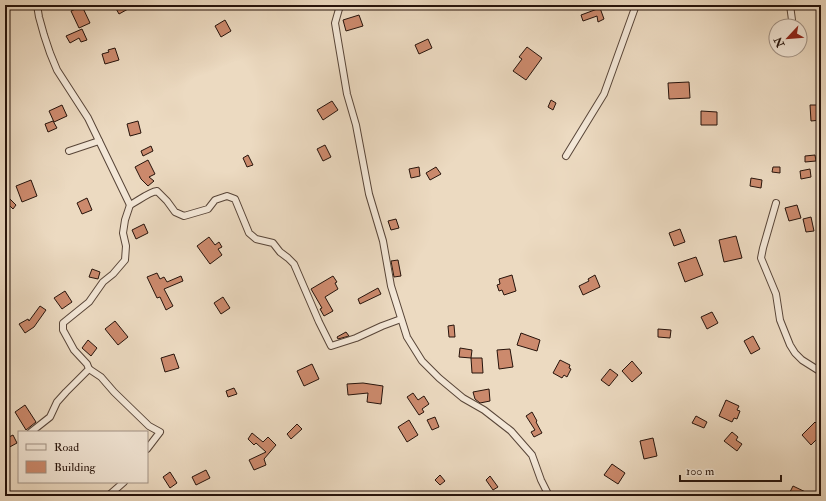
<svg xmlns="http://www.w3.org/2000/svg" width="826" height="501" font-family="'IM FELL Double Pica',serif">
<rect width="100%" height="100%" fill="#ecdac1"/>
<filter id="stains"><feTurbulence type="fractalNoise" baseFrequency=".005" numOctaves="4"/><feColorMatrix values="0 0 0 0 .2 0 0 0 0 .09 0 0 0 0 .02 0 0 0 .5 -.17"/></filter>
<radialGradient id="worn" r=".72"><stop offset=".6" stop-color="#630" stop-opacity="0"/><stop offset="1" stop-color="#630" stop-opacity=".3"/></radialGradient>
<g fill="#cc8a6d" stroke="#26130b">
<path d="M 114,5 L 126,5 L 128,9 L 119,14 Z"/>
<path d="M 82,6 L 90,23 L 79,28 L 71,11 Z"/>
<path d="M 600,8 L 604,19 L 598,22 L 597,16 L 583,21 L 581,15 Z"/>
<path d="M 359,15 L 363,26 L 346,31 L 343,20 Z"/>
<path d="M 225,20 L 231,31 L 221,37 L 215,26 Z"/>
<path d="M 82,29 L 87,40 L 81,42 L 79,38 L 70,43 L 66,36 Z"/>
<path d="M 428,39 L 432,48 L 419,54 L 415,45 Z"/>
<path d="M 527,47 L 542,58 L 526,80 L 513,71 L 522,59 L 519,57 Z"/>
<path d="M 115,48 L 119,60 L 105,64 L 102,54 L 109,52 L 108,50 Z"/>
<path d="M 689,82 L 690,98 L 669,99 L 668,83 Z"/>
<path d="M 551,100 L 556,103 L 553,110 L 548,107 Z"/>
<path d="M 332,101 L 338,110 L 323,120 L 317,110 Z"/>
<path d="M 62,105 L 67,116 L 54,122 L 49,111 Z"/>
<path d="M 810,105 L 818,105 L 817,111 L 821,111 L 821,120 L 811,121 Z"/>
<path d="M 701,111 L 717,112 L 717,125 L 701,125 Z"/>
<path d="M 53,121 L 57,128 L 48,132 L 45,124 Z"/>
<path d="M 138,121 L 141,133 L 130,136 L 127,124 Z"/>
<path d="M 325,145 L 331,157 L 323,161 L 317,149 Z"/>
<path d="M 151,146 L 153,151 L 143,156 L 141,151 Z"/>
<path d="M 248,155 L 253,165 L 247,167 L 243,158 Z"/>
<path d="M 815,155 L 816,161 L 805,162 L 805,156 Z"/>
<path d="M 148,160 L 155,174 L 149,177 L 154,181 L 148,186 L 141,179 L 135,167 Z"/>
<path d="M 419,167 L 420,176 L 411,178 L 409,169 Z"/>
<path d="M 436,167 L 441,174 L 430,180 L 426,173 Z"/>
<path d="M 773,167 L 780,167 L 780,173 L 772,172 Z"/>
<path d="M 810,169 L 811,177 L 801,179 L 800,171 Z"/>
<path d="M 751,178 L 762,180 L 761,188 L 750,186 Z"/>
<path d="M 31,180 L 37,196 L 22,202 L 16,186 Z"/>
<path d="M 5,194 L 16,205 L 13,209 L 5,201 Z"/>
<path d="M 87,198 L 92,210 L 82,214 L 77,203 Z"/>
<path d="M 797,205 L 801,218 L 789,221 L 785,208 Z"/>
<path d="M 811,217 L 814,231 L 806,232 L 803,219 Z"/>
<path d="M 396,219 L 399,228 L 391,230 L 388,221 Z"/>
<path d="M 144,224 L 148,233 L 136,239 L 132,230 Z"/>
<path d="M 680,229 L 685,242 L 674,246 L 669,233 Z"/>
<path d="M 736,236 L 742,258 L 724,262 L 719,240 Z"/>
<path d="M 209,237 L 215,245 L 219,242 L 222,247 L 218,249 L 222,255 L 210,264 L 197,246 Z"/>
<path d="M 696,257 L 703,275 L 685,282 L 678,263 Z"/>
<path d="M 398,260 L 401,276 L 394,277 L 391,261 Z"/>
<path d="M 92,269 L 100,272 L 98,279 L 89,277 Z"/>
<path d="M 157,273 L 160,279 L 164,277 L 167,282 L 181,276 L 183,281 L 164,289 L 173,306 L 166,310 L 160,297 L 157,298 L 147,277 Z"/>
<path d="M 512,275 L 516,291 L 504,295 L 502,290 L 499,291 L 497,285 L 500,284 L 499,279 Z"/>
<path d="M 595,275 L 600,287 L 583,295 L 579,286 L 589,281 L 588,279 Z"/>
<path d="M 333,276 L 337,282 L 335,283 L 338,289 L 325,297 L 333,311 L 324,316 L 320,309 L 322,308 L 311,289 Z"/>
<path d="M 378,288 L 381,294 L 360,304 L 358,299 Z"/>
<path d="M 65,291 L 72,302 L 62,309 L 54,298 Z"/>
<path d="M 223,297 L 230,308 L 221,314 L 214,303 Z"/>
<path d="M 40,306 L 46,310 L 34,327 L 25,333 L 19,324 L 28,319 L 29,321 Z"/>
<path d="M 712,312 L 718,323 L 707,329 L 701,317 Z"/>
<path d="M 115,321 L 128,337 L 118,345 L 105,329 Z"/>
<path d="M 454,325 L 455,337 L 449,337 L 448,326 Z"/>
<path d="M 658,329 L 671,330 L 670,338 L 658,337 Z"/>
<path d="M 346,332 L 349,336 L 338,339 L 337,337 Z"/>
<path d="M 521,333 L 540,340 L 537,351 L 517,345 Z"/>
<path d="M 753,336 L 760,349 L 751,354 L 744,341 Z"/>
<path d="M 88,340 L 97,348 L 91,356 L 82,348 Z"/>
<path d="M 460,348 L 472,350 L 471,358 L 459,357 Z"/>
<path d="M 510,349 L 513,367 L 499,369 L 497,350 Z"/>
<path d="M 174,354 L 179,368 L 165,372 L 161,358 Z"/>
<path d="M 471,358 L 482,358 L 483,373 L 472,373 Z"/>
<path d="M 560,360 L 570,365 L 569,368 L 571,369 L 567,377 L 564,375 L 562,378 L 553,373 Z"/>
<path d="M 632,361 L 642,373 L 632,382 L 622,371 Z"/>
<path d="M 312,364 L 319,379 L 304,386 L 297,371 Z"/>
<path d="M 610,369 L 618,375 L 609,386 L 601,380 Z"/>
<path d="M 363,383 L 383,386 L 381,404 L 367,402 L 368,393 L 348,395 L 347,384 Z"/>
<path d="M 234,388 L 237,394 L 228,397 L 226,391 Z"/>
<path d="M 489,389 L 490,401 L 480,403 L 475,399 L 473,392 Z"/>
<path d="M 413,393 L 418,400 L 424,396 L 429,404 L 422,409 L 424,412 L 419,415 L 407,397 Z"/>
<path d="M 726,400 L 739,406 L 737,410 L 740,411 L 737,419 L 734,418 L 732,422 L 719,416 Z"/>
<path d="M 25,405 L 36,422 L 26,430 L 15,412 Z"/>
<path d="M 532,412 L 537,421 L 536,422 L 542,433 L 534,437 L 531,432 L 535,430 L 526,416 Z"/>
<path d="M 696,416 L 707,422 L 704,428 L 692,423 Z"/>
<path d="M 435,417 L 439,427 L 432,430 L 427,420 Z"/>
<path d="M 409,420 L 418,435 L 407,442 L 398,427 Z"/>
<path d="M 815,422 L 821,428 L 821,435 L 811,445 L 802,435 Z"/>
<path d="M 297,424 L 302,429 L 291,439 L 287,434 Z"/>
<path d="M 732,432 L 738,437 L 736,440 L 742,444 L 737,451 L 724,441 Z"/>
<path d="M 252,433 L 263,442 L 268,437 L 276,445 L 264,459 L 266,465 L 254,470 L 249,460 L 266,452 L 256,443 L 254,445 L 248,439 Z"/>
<path d="M 13,435 L 17,443 L 6,449 L 5,446 L 5,439 Z"/>
<path d="M 653,438 L 657,456 L 644,459 L 640,441 Z"/>
<path d="M 612,464 L 625,473 L 618,484 L 604,475 Z"/>
<path d="M 206,470 L 210,478 L 196,485 L 192,477 Z"/>
<path d="M 170,472 L 177,483 L 170,488 L 163,477 Z"/>
<path d="M 440,475 L 445,481 L 440,485 L 435,480 Z"/>
<path d="M 490,476 L 498,487 L 493,490 L 486,480 Z"/>
<path d="M 793,486 L 814,496 L 793,496 L 789,494 Z"/>
</g>
<g fill="none" stroke-linecap="round" stroke-linejoin="round">
<g stroke="#584538" stroke-width="8">
<g id="street">
<path d="M 37,5 L 39,17 L 44,35 L 50,53 L 57,70 L 88,118 L 130,205"/>
<path d="M 338,5 L 339,9 L 335,23 L 347,94 L 356,125 L 369,194 L 383,241 L 391,286 L 407,337 L 422,361 L 439,378 L 463,398 L 484,410 L 511,431 L 532,455 L 541,480 L 549,496"/>
<path d="M 790,5 L 792,20"/>
<path d="M 69,151 L 99,141"/>
<path d="M 566,156 L 604,94 L 636,5"/>
<path d="M 776,203 L 763,248 L 761,258 L 776,294 L 780,320 L 790,345 L 795,353 L 802,360 L 821,372"/>
<path d="M 89,369 L 101,377 L 114,392 L 149,426 L 160,432 L 147,449"/>
<path d="M 31,432 L 50,417 L 57,402 L 66,392 L 89,369 L 87,364 L 74,350 L 68,339 L 63,330 L 63,323 L 89,302 L 103,282 L 113,274 L 125,260 L 126,246 L 123,233 L 125,220 L 130,205 C 138,201 149,192 157,191 L 167,201 L 175,212 L 184,216 L 208,209 L 215,200 L 227,196 L 235,199 L 249,233 L 256,239 L 273,243 L 280,252 L 288,258 L 294,264 L 319,322 L 331,346 L 356,338 L 382,326 L 401,319"/>
<path d="M 108,496 L 124,482"/>
</g>
</g>
<use href="#street" stroke="#f3e7d7" stroke-width="6"/>
</g>
<rect width="826" height="501" fill="none" stroke="#ecdac1" stroke-width="20"/>
<rect x="6" y="6" width="814" height="489" fill="none" stroke="#26130b" stroke-width="2"/>
<rect x="10" y="10" width="806" height="481" fill="none" stroke="#26130b"/>
<rect x="18" y="431" width="130" height="52" fill="#f3e7d7" stroke="#a19285"/>
<rect x="26" y="444" width="20" height="6" fill="#f3e7d7" stroke="#a19285"/>
<text x="54" y="451" font-size="12" fill="#26130b">Road</text>
<rect x="26" y="461" width="20" height="12" fill="#cc8a6d" stroke="#a19285"/>
<text x="54" y="471" font-size="12" fill="#26130b">Building</text>
<g transform="translate(788 38) rotate(244)"><circle r="19" fill="#f3e7d7" stroke="#a19285"/>
<path d="M0-3L7 15L0 10L-7 15Z" fill="#8f2418"/>
<text y="-6" font-size="11" font-weight="bold" text-anchor="middle" fill="#26130b">N</text>
</g>
<path d="M680 475v6h101v-6" fill="none" stroke="#26130b" stroke-width="2"/>
<text x="686" y="475" font-size="12" fill="#26130b" stroke="#f3e7d7" stroke-width="3" paint-order="stroke">100 m</text>
<rect width="100%" height="100%" filter="url(#stains)"/>
<rect width="100%" height="100%" fill="url(#worn)"/>
</svg>
